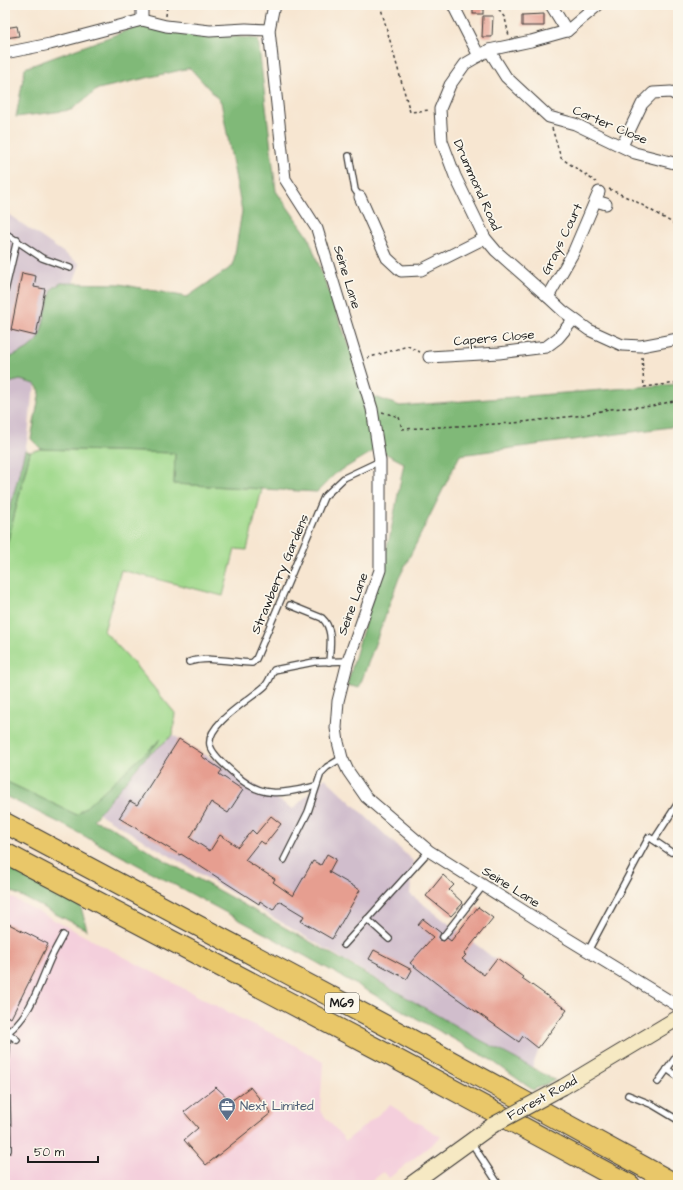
<svg xmlns="http://www.w3.org/2000/svg" width="683" height="1190" font-family="'Architects Daughter',sans-serif">
<rect width="100%" height="100%" fill="#fbf7ec"/>
<filter id="ink" filterUnits="userSpaceOnUse"><feTurbulence type="fractalNoise" baseFrequency=".025" numOctaves="2"/><feDisplacementMap in="SourceGraphic" scale="8" xChannelSelector="R" yChannelSelector="G"/><feConvolveMatrix kernelMatrix="1 2 1 2 8 2 1 2 1" color-interpolation-filters="sRGB"/></filter>
<filter id="wash" filterUnits="userSpaceOnUse"><feTurbulence type="fractalNoise" baseFrequency=".012" numOctaves="4" result="noise"/><feDisplacementMap in="SourceGraphic" scale="16" xChannelSelector="R" yChannelSelector="G"/><feGaussianBlur stdDeviation="0.9" result="paint"/><feColorMatrix in="noise" values="0 0 0 0 0 0 0 0 0 0 0 0 0 0 0 0 0 1.4 0 .05"/><feComposite in="paint" operator="in"/></filter>
<g filter="url(#wash)">
<rect width="100%" height="100%" fill="#f7e6d1"/>
<path fill="#f4cfdc" d="M 5,894 L 245,1021 L 284,1039 L 323,1062 L 320,1111 L 346,1141 L 390,1105 L 441,1137 L 389,1178 L 383,1172 L 367,1185 L 17,1185 L 5,1180 Z"/>
<g fill="#d0bdcc">
<path d="M 5,212 L 80,264 L 32,396 L 28,436 L 18,483 L 5,528 Z"/>
<path d="M 173,735 L 293,809 L 325,778 L 413,861 L 410,894 L 555,1005 L 531,1071 L 86,806 Z"/>
</g>
<path fill="#a0d98c" stroke="#5e7a54" d="M 41,449 L 175,453 L 174,484 L 262,489 L 247,550 L 235,549 L 223,596 L 121,570 L 104,631 L 130,659 L 175,713 L 173,735 L 77,815 L 5,781 L 5,552 L 30,452 Z"/>
<g fill="#80b978" stroke="#4e6a4a">
<path d="M 139,26 L 258,39 L 276,191 L 308,236 L 367,394 L 400,406 L 678,384 L 678,426 L 460,455 L 399,578 L 359,688 L 347,685 L 390,536 L 404,463 L 377,449 L 335,474 L 317,492 L 174,484 L 175,453 L 41,449 L 31,439 L 40,391 L 35,384 L 20,380 L 5,384 L 5,360 L 27,349 L 39,339 L 52,289 L 61,283 L 120,284 L 187,297 L 233,266 L 242,211 L 221,102 L 190,68 L 98,89 L 71,110 L 16,117 L 25,68 Z"/>
<path d="M 25,450 L 30,452 L 5,552 L 5,528 Z"/>
<path d="M 161,739 L 93,820 L 108,825 L 166,861 L 330,953 L 473,1036 L 555,1080 L 533,1090 L 491,1060 L 273,938 L 62,824 L 5,796 L 5,781 L 77,815 Z"/>
<path d="M 5,866 L 81,907 L 87,930 L 5,888 Z"/>
</g>
<g id="blocks">
<g fill="#e69e90">
<rect x="473" y="5" width="10" height="9"/>
<path d="M 544,14 L 544,26 L 522,26 L 522,15 Z"/>
<path d="M 483,16 L 493,16 L 492,37 L 482,37 Z"/>
<path d="M 17,26 L 19,36 L 5,38 L 5,28 Z"/>
<path d="M 22,273 L 36,276 L 34,287 L 45,289 L 36,336 L 11,330 Z"/>
<path d="M 179,739 L 203,754 L 201,756 L 222,770 L 219,774 L 243,790 L 228,813 L 211,802 L 190,838 L 210,851 L 220,835 L 238,847 L 252,830 L 256,834 L 271,816 L 281,824 L 265,844 L 260,841 L 245,860 L 275,879 L 273,882 L 293,896 L 313,861 L 321,865 L 327,854 L 336,859 L 329,872 L 360,890 L 332,939 L 301,921 L 304,916 L 279,901 L 273,910 L 260,901 L 259,904 L 181,854 L 180,855 L 119,818 L 130,801 L 137,805 Z"/>
<path d="M 443,875 L 454,885 L 449,890 L 463,903 L 451,916 L 426,896 Z"/>
<path d="M 478,907 L 493,918 L 464,954 L 466,955 L 462,959 L 484,975 L 497,958 L 523,977 L 522,978 L 567,1010 L 538,1048 L 523,1036 L 519,1042 L 441,987 L 410,963 L 433,937 L 418,925 L 423,919 L 441,933 L 439,937 L 440,940 L 444,941 L 447,938 L 451,941 Z"/>
<path d="M 5,922 L 48,944 L 11,1018 L 5,1015 Z"/>
<path d="M 374,950 L 412,970 L 407,979 L 369,959 Z"/>
<path d="M 216,1087 L 231,1101 L 250,1087 L 271,1113 L 206,1165 L 184,1140 L 198,1128 L 184,1112 Z"/>
</g>
</g>
</g>
<g filter="url(#ink)">
<use href="#blocks" fill-opacity="0" stroke="#3d3a37" stroke-width="1"/>
<g fill="none" stroke-linecap="round" stroke-linejoin="round">
<g stroke="#3d3a37" stroke-width="8">
<g id="lane">
<path d="M 349,156 L 355,190 L 360,197"/>
<path d="M 5,233 L 42,258 L 70,268"/>
<path d="M 5,291 L 17,240"/>
<path d="M 290,605 L 322,618 C 334,629 330,647 329,662"/>
<path d="M 189,662 C 209,656 231,662 252,663 L 256,659 L 324,497 L 344,478 L 380,461"/>
<path d="M 316,786 C 284,793 262,800 236,775 C 228,768 212,755 210,745 C 206,724 251,699 265,686 C 269,682 271,675 274,670 L 314,662 L 348,661"/>
<path d="M 654,840 L 678,803"/>
<path d="M 284,860 L 308,812 L 321,773 L 327,767 L 342,758"/>
<path d="M 367,919 L 389,939"/>
<path d="M 443,937 L 483,886"/>
<path d="M 344,945 L 429,851"/>
<path d="M 588,951 L 649,837 L 671,852"/>
<path d="M 7,1032 L 17,1040"/>
<path d="M 667,1069 L 678,1077"/>
<path d="M 658,1082 L 678,1054"/>
<path d="M 628,1095 L 653,1105 L 678,1120"/>
<path d="M 471,1142 L 499,1185"/>
<path d="M 8,1150 L 6,1061 L 8,1032 C 31,1015 39,985 50,960 C 54,951 59,943 63,935"/>
</g>
</g>
<g stroke="#3d3a37" stroke-width="13">
<g id="street">
<path d="M 274,5 L 269,30 L 285,179 L 317,229 L 372,409 L 380,461 L 380,570 L 348,661 L 338,701 L 336,728 L 338,742 L 342,758 L 348,771 L 366,797 L 429,851 L 560,934 L 678,1006"/>
<path d="M 453,5 L 479,56"/>
<path d="M 551,5 L 567,31"/>
<path d="M 598,5 L 567,31 L 531,41 L 489,50 L 465,64 L 450,85 L 440,109 L 442,141 L 455,176 L 485,238 L 496,251 L 548,297 L 563,311 L 589,330 L 622,345 L 641,346 L 678,339"/>
<path d="M 142,20 L 142,5"/>
<path d="M 489,50 L 506,77 L 549,117 L 575,124 L 635,153 L 678,164"/>
<path d="M 5,53 L 50,44 L 142,20 L 166,26 L 210,31 L 246,29 L 269,30"/>
<path d="M 622,146 L 642,104 L 653,93 L 671,92 L 678,96"/>
<path d="M 360,197 L 387,258 L 401,271 L 421,270 L 485,238"/>
<path d="M 596,201 L 606,204"/>
<path d="M 548,297 L 573,253 L 599,192"/>
<path d="M 429,357 L 499,353 L 546,347 L 558,338 L 573,320"/>
</g>
</g>
<g stroke="#3d3a37" stroke-width="17">
<g id="secondary">
<path d="M 563,1087 L 678,1018"/>
<path d="M 410,1185 L 493,1125"/>
</g>
</g>
<g stroke="#3d3a37" stroke-width="22">
<g id="highway">
<path d="M 5,823 L 392,1029 L 677,1185"/>
<path d="M 5,853 L 385,1053 L 630,1185"/>
</g>
</g>
<g stroke="#3d3a37" stroke-width="1.5" stroke-dasharray="3 3" stroke-linecap="butt">
<path d="M 380,5 L 410,112 L 430,110"/>
<path d="M 496,5 L 497,8 L 505,18 L 509,36"/>
<path d="M 166,16 L 167,5"/>
<path d="M 552,128 L 561,158 L 596,182"/>
<path d="M 609,189 L 635,201 L 678,226"/>
<path d="M 642,357 L 644,387 L 678,383"/>
<path d="M 367,358 L 408,346 L 420,352"/>
<path d="M 382,412 L 399,417 L 402,429 L 514,423 L 584,415 L 609,409 L 652,406 L 678,400"/>
</g>
<use href="#lane" stroke="#fff" stroke-width="5.5"/>
<use href="#street" stroke="#fff" stroke-width="11"/>
<use href="#secondary" stroke="#f6e9c3" stroke-width="15"/>
<use href="#highway" stroke="#e9c769" stroke-width="20"/>
<g stroke="#3d3a37" stroke-width="17" stroke-linecap="butt">
<path id="secondary-bridge" d="M 493,1125 L 563,1087"/>
</g>
<use href="#secondary-bridge" stroke="#f6e9c3" stroke-width="15"/>
</g>
</g>
<defs>
<g id="office-pin" transform="scale(0.9)"><path d="M0 17L-7.5 6A9.5 9.5 0 1 1 7.5 6Z" fill="#5c6f8a" stroke="#fbf7ec"/><path d="M-6-3h4V-5.5h4V-3h4V5H-6ZM-1-4.5V-3h2v-1.5ZM-6 0V1H6V0Z" fill="#fff"/></g>
</defs>
<g fill-rule="evenodd">
<use href="#office-pin" x="227" y="1106"/>
</g>
<g text-anchor="middle" dominant-baseline="central" stroke-width="3.5" stroke-linejoin="round" paint-order="stroke">
<rect fill="#fbf7ec" stroke="#5f5e5a" stroke-width="1" x="325" y="993" width="34" height="20" rx="3"/>
<g font-size="12" font-weight="bold" fill="#1c1c1c">
<text x="342" y="1003">M69</text>
</g>
<g font-size="13" fill="#1c1c1c" stroke="#fbf7ec">
<text transform="translate(610 125) rotate(23)">Carter Close</text>
<text transform="translate(477 185) rotate(66)">Drummond Road</text>
<text transform="translate(562 239) rotate(-64)">Grays Court</text>
<text transform="translate(347 277) rotate(73)">Seine Lane</text>
<text transform="translate(494 338) rotate(-5)">Capers Close</text>
<text transform="translate(280 574) rotate(-67)">Strawberry Gardens</text>
<text transform="translate(353 604) rotate(-70)">Seine Lane</text>
<text transform="translate(511 887) rotate(32)">Seine Lane</text>
<text transform="translate(542 1098) rotate(-29)">Forest Road</text>
</g>
<g font-size="13" fill="#4e5e75" stroke="#fbf7ec" text-anchor="start">
<text x="240" y="1106">Next Limited</text>
</g>
</g>
<rect width="683" height="1190" fill="none" stroke="#fbf7ec" stroke-width="20"/>
<path d="M28 1156v6h70v-6" fill="none" stroke="#1c1c1c" stroke-width="2"/>
<text x="34" y="1156" font-size="12" fill="#1c1c1c" stroke="#fbf7ec" stroke-width="3" paint-order="stroke">50 m</text>
</svg>
